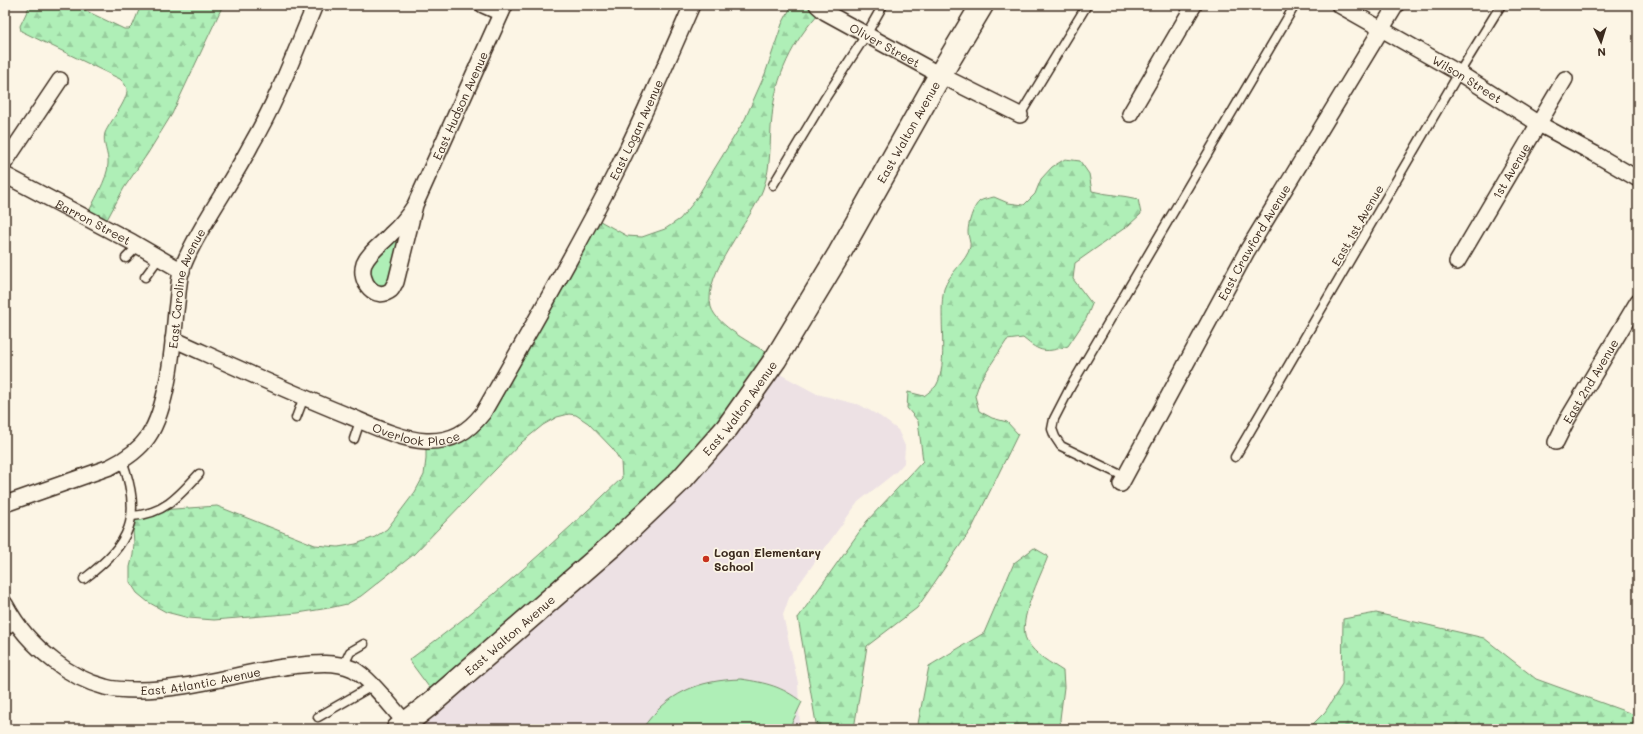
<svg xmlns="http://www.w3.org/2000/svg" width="1643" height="734" font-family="Mali,sans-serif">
<defs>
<pattern id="forest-firs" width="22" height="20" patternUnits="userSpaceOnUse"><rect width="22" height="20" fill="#afefb7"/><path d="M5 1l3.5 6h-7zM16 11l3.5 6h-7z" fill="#97cd9d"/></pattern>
</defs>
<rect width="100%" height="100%" fill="#fcf5e5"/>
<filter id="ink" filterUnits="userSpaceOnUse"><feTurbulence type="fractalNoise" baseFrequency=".025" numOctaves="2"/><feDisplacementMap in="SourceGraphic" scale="8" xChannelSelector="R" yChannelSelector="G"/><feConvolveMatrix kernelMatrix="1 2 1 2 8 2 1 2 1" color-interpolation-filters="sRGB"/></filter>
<g filter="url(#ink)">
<path fill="#ede1e4" d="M 763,365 L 817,394 L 860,405 L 881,417 L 898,430 L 905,446 L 904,463 L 896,472 L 858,502 L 789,598 L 783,615 L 798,683 L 800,729 L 398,729 Z"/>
<g fill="#afefb7" stroke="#758c6a">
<path d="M 405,220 L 399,272 L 377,292 L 365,263 Z"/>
<path d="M 741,679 C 767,683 781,686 802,702 L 789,729 L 642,729 C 667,693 698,680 741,679 Z"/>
</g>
<g fill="url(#forest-firs)" stroke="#758c6a">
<path d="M 30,5 L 74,5 L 124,29 L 129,29 L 133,25 L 141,5 L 223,5 L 172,114 L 148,153 L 124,188 L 103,227 L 86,218 C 92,203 108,179 108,164 C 109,154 102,143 105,133 C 110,121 128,101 127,89 C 126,85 123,82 120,79 L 21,31 L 20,26 Z"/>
<path d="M 792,5 L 815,5 L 820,12 C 793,41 775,77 772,117 C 769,142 772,165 763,189 C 752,220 702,274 711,307 C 717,326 753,344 769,354 L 723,425 L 437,698 L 409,660 C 486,605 555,542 622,478 L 621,462 L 613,449 L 588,423 L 576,415 L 569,414 L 557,417 L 543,425 L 522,442 L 413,555 L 361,596 L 347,604 L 329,608 L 298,613 L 214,620 L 189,618 L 166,612 L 148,602 L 137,593 L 130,582 L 130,567 L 133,555 L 134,543 L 132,517 L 160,510 L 217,506 L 315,545 L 338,547 L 356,544 L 375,537 L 387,529 L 415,492 L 424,475 L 426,459 L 426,442 L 464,433 L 593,217 L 627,236 L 642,237 L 665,229 L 680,219 L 694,202 L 745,119 L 765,74 L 782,24 Z"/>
<path d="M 1065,159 L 1080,161 L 1089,174 L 1092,191 C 1107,195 1122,195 1138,199 L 1141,214 L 1129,225 L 1075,263 L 1073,279 L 1092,304 L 1086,319 L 1068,346 C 1045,353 1041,353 1023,338 L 1007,340 L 980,381 L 975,396 L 979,411 L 992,418 L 1007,422 L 1018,434 L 972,528 L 917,608 L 867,646 L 854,729 L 817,729 L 798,618 L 867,521 L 923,461 L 918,421 L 907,408 L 908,392 L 924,396 C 928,393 933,389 936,386 C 949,365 938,314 944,289 C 949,273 967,261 970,247 C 971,243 968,237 968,232 C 968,224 973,206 980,201 C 983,199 990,198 994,197 L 1008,203 L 1024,205 L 1035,194 L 1041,179 L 1052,167 Z"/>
<path d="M 1034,548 L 1048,556 C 1041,576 1016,622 1027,641 C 1035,655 1051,663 1063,671 L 1064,687 L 1060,719 L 1061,729 L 917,729 L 929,666 L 984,633 L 1014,563 Z"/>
<path d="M 1376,613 L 1484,638 L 1536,679 L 1638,716 L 1638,729 L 1308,729 L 1325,712 L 1342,685 L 1343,619 Z"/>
</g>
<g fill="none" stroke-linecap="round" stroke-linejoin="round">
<g stroke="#3b2a1e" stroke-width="11">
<g id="service">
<path d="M 1020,115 L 1087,5"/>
<path d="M 773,185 L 824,100 L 866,35 L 883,5"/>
<path d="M 126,258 L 138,246"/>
<path d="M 145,277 L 159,258"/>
<path d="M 296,418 L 304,397"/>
<path d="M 354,439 L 360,421"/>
<path d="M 1235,457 L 1459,73 L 1501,5"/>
<path d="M 1125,477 L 1061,446 L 1055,437 L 1052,429 L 1054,419 L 1071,386 L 1295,5"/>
<path d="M 132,516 C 164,514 179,496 199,474"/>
<path d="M 84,579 C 131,543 143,518 122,460"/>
<path d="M 5,632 L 15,623"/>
<path d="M 343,667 L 350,652 L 364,644"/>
<path d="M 318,717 L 372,686"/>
</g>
</g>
<g stroke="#3b2a1e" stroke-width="18">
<g id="minor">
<path d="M 483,5 L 501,13"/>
<path id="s1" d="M 817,5 L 825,12 L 940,75 L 1020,115"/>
<path id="s2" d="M 1339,5 L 1459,73 L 1539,124 L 1595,154 L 1638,179"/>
<path d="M 1130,114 L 1194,5"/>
<path d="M 5,162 L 60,80"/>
<path id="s3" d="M 5,175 L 132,242 L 182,271"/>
<path id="s4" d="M 415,205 L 396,282 C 394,284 393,288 391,290 C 376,302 358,282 364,264 C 369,252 383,243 391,234 C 401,225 408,216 415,205 L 505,5"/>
<path id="s5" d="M 1457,262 L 1565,79"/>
<path id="s6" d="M 173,339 C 233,366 293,394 354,418 C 375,427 403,440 426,441 C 452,442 468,432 483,413 C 528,334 573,257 614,176 C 642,120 667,62 692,5"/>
<path id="s7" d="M 1556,442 L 1567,420 L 1638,301"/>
<path id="s8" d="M 1121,484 L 1247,251 L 1396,5"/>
<path id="s9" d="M 5,504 L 110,467 C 124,460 139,450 148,437 C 168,408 173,346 176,311 C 178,298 178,285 181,272 C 186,255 196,239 205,223 C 220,197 237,172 251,145 C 277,101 295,52 315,5"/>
<path id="s10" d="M 5,604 C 18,628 32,644 54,661 C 69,673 86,682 105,687 C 115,690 127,690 138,690 C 187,690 235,674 284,667 C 305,665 332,659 353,669 C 370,678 392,708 406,723"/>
</g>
</g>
<g stroke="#3b2a1e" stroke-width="25">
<g id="secondary">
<path id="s11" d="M 398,729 L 429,705 L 614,544 L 681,480 L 727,428 L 775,360 L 839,254 L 940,75 L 982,5"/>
</g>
</g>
<use href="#service" stroke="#fcf5e5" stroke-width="8"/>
<use href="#minor" stroke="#fcf5e5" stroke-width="15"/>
<use href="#secondary" stroke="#fcf5e5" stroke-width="22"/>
</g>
</g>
<circle fill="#c8321e" stroke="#fcf5e5" stroke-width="1.5" cx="706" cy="559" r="4"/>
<g text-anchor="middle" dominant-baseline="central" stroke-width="3.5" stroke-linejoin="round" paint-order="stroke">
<g font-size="12" fill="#3b2a1e" stroke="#fcf5e5">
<text stroke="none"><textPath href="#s1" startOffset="79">Oliver Street</textPath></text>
<text stroke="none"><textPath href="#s2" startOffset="148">Wilson Street</textPath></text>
<text stroke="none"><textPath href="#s4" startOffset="326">East Hudson Avenue</textPath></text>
<text stroke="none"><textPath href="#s6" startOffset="662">East Logan Avenue</textPath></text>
<text stroke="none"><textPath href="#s11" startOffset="794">East Walton Avenue</textPath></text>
<text stroke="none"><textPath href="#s5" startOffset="106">1st Avenue</textPath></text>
<text stroke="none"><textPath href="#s3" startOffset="100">Barron Street</textPath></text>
<text transform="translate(1357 225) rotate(-60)">East 1st Avenue</text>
<text stroke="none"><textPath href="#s8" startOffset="276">East Crawford Avenue</textPath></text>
<text stroke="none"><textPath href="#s9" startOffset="315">East Caroline Avenue</textPath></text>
<text stroke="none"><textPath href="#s7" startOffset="70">East 2nd Avenue</textPath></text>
<text stroke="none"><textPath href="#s11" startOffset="470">East Walton Avenue</textPath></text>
<text stroke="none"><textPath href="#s6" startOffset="263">Overlook Place</textPath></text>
<text stroke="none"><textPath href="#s11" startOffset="146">East Walton Avenue</textPath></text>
<text stroke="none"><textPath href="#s10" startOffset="230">East Atlantic Avenue</textPath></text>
</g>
<g font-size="12" font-weight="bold" fill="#3b2a1e" stroke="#fcf5e5" text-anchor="start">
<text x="714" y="552">Logan Elementary<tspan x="714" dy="14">School</tspan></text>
</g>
</g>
<rect width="1643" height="734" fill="none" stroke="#fcf5e5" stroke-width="20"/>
<rect x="10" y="10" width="1623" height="714" fill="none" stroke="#3b2a1e" stroke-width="1.5" filter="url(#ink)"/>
<g transform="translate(1601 42) rotate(176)" stroke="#fcf5e5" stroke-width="3" paint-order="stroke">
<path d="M0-3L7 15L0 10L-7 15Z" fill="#3b2a1e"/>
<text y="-6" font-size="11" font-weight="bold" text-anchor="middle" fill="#3b2a1e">N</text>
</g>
</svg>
